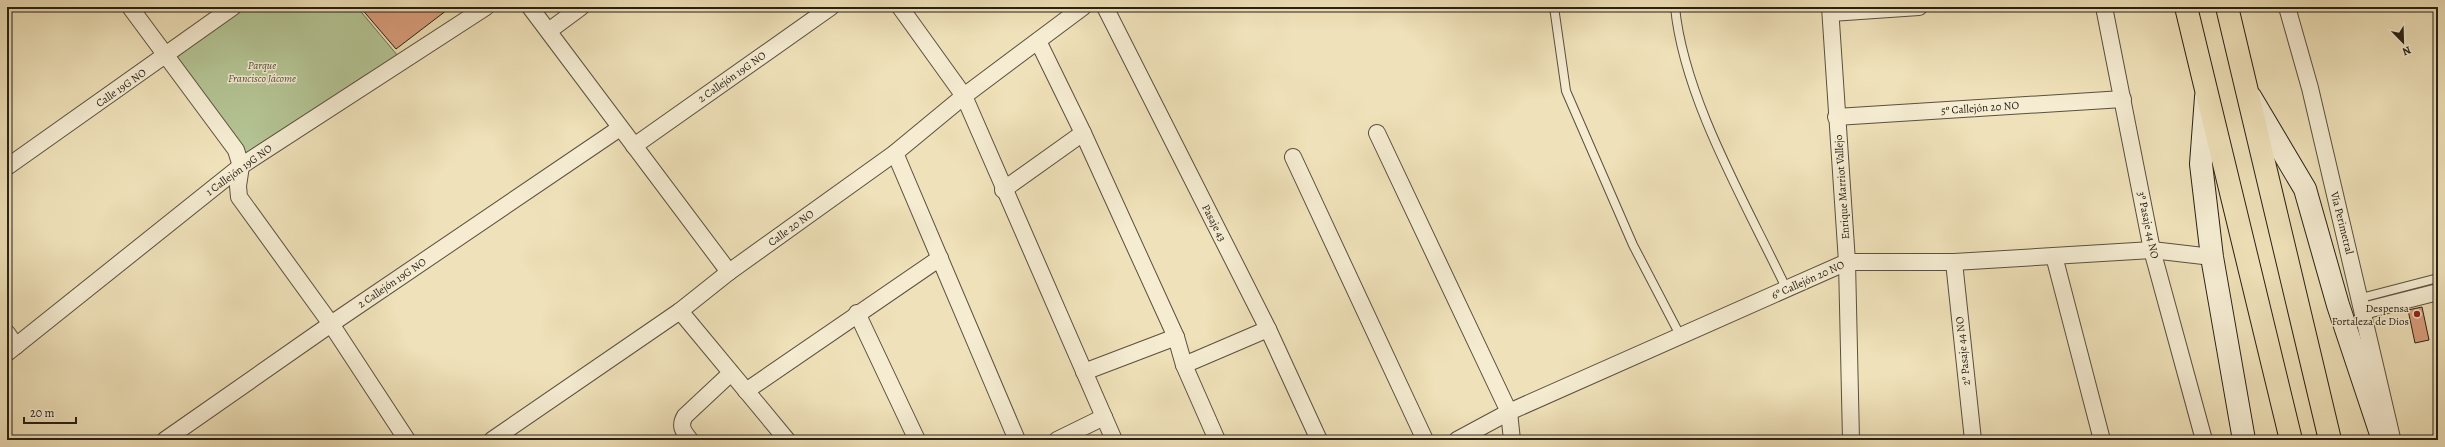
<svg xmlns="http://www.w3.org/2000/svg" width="2445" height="447" font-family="Alegreya,serif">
<rect width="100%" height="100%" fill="#efe1b9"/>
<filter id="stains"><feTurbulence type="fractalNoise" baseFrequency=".005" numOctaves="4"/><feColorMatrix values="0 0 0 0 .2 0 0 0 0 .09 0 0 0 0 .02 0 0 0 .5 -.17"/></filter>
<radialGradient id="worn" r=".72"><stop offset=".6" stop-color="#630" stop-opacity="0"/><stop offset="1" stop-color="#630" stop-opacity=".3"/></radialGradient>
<path fill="#b4c494" stroke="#6e7254" d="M 245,7 L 357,7 L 398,56 L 361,78 L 246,156 L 177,57 Z"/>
<g fill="#d99d7c" stroke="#282015">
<path d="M 360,7 L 451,7 L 396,49 Z"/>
<path d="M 2422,307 L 2429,340 L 2415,343 L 2408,310 Z"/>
</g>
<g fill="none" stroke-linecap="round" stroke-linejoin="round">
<g stroke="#5a503e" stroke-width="10">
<g id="lane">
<path d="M 1554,7 L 1566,91 L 1633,245 L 1681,337"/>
<path d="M 1675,7 C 1684,100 1747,205 1787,290"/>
<path d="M 2361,298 L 2438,278"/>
</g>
</g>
<g stroke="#5a503e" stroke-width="18">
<g id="street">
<path d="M 130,7 L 236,150 L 241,166 L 238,186 L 239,197 L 331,324 L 407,440"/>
<path d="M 530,7 L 729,272"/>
<path d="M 900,7 L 964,96 L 1114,440"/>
<path d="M 1105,7 L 1268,329 L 1319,440"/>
<path d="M 1830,7 L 1847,262 L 1851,440"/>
<path d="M 2104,7 L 2152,250 L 2204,440"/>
<path d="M 2287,7 L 2310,88 L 2392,438"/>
<path d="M 1831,13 L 1919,7"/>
<path d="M 550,30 L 581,7"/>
<path d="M 1038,41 L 1083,133 L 1176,337 L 1184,365 L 1217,440"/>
<path d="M 1836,117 L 2123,99"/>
<path d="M 1377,133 L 1509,412 L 1512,440"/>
<path d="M 634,146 L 831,7"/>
<path d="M 895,153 L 1017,440"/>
<path d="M 1293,157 L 1425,440"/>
<path d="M 7,167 L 233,7"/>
<path d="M 1003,190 L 1083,133"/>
<path d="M 2054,256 L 2102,440"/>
<path d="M 1954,262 L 1973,440"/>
<path d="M 680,311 L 787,440"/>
<path d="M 2363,311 L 2438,292"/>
<path d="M 857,313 L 917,440"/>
<path d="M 7,333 L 16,346"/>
<path d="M 7,353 L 241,166 L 486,7"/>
<path d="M 1184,365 L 1268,329"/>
<path d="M 1084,372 L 1176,337"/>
<path d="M 746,391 L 940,258"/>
<path d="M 165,440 L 331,324 L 620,128"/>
<path d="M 492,440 L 680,311 L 729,272 L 895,153 L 964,96 L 1083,7"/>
<path d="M 690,440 C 683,431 679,426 685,416 L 731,373"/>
<path d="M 1057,440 L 1104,417"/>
<path d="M 1457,440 L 1509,412 L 1847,262 L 1954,262 L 2152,250 L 2212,257"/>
</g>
</g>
<g stroke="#282015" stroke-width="24">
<g id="secondary">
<path d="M 2206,97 L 2201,164 L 2212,257 L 2244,440"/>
<path d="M 2251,98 L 2305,189 L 2338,305 L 2383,440"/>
</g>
</g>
<g stroke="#282015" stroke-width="24">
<g id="highway">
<path d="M 2186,7 L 2291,440"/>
<path d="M 2227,7 L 2330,440"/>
</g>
</g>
<use href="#lane" stroke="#f5ecd2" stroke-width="8"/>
<use href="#street" stroke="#f5ecd2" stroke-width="16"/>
<use href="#secondary" stroke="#f5ecd2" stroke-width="22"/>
<use href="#highway" stroke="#efe1b9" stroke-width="22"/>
</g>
<circle fill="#8f2418" stroke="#f5ecd2" stroke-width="1.5" cx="2417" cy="314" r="4"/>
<g text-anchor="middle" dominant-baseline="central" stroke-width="3" stroke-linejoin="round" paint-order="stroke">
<g font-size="11" font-style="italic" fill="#52513b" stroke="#f5ecd2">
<text x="262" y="65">Parque<tspan x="262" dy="13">Francisco Jácome</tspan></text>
</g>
<g font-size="11" fill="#282015" stroke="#f5ecd2">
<text transform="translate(732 77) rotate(-35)">2 Callejón 19G NO</text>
<text transform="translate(121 88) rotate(-35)">Calle 19G NO</text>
<text transform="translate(1980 108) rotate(-4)">5º Callejón 20 NO</text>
<text transform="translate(239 170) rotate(-36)">1 Callejón 19G NO</text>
<text transform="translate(1842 187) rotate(-94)">Enrique Marriot Vallejo</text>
<text transform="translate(1214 223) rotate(63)">Pasaje 43</text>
<text transform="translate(2342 223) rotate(76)">Vía Perimetral</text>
<text transform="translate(2148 225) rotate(78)">3º Pasaje 44 NO</text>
<text transform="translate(791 228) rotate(-36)">Calle 20 NO</text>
<text transform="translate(1808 280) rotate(-24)">6º Callejón 20 NO</text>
<text transform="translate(392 283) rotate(-34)">2 Callejón 19G NO</text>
<text transform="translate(1963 351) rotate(-96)">2º Pasaje 44 NO</text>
</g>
<g font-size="11" fill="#282015" stroke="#f5ecd2" text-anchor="end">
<text x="2409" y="308">Despensa<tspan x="2409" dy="13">Fortaleza de Dios</tspan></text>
</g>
</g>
<rect width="2445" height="447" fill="none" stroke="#efe1b9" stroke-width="24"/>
<rect x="8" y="8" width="2429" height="431" fill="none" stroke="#282015" stroke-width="2"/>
<rect x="12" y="12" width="2421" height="423" fill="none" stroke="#282015"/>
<g transform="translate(2403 42) rotate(157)" stroke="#f5ecd2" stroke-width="3" paint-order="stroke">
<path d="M0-3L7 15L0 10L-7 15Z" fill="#282015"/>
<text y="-6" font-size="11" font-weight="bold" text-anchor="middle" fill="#282015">N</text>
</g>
<path d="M24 417v6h52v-6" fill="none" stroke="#282015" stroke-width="2"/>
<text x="30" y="417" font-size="12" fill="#282015" stroke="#f5ecd2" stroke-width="3" paint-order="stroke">20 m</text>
<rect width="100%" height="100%" filter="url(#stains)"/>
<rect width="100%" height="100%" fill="url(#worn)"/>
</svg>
